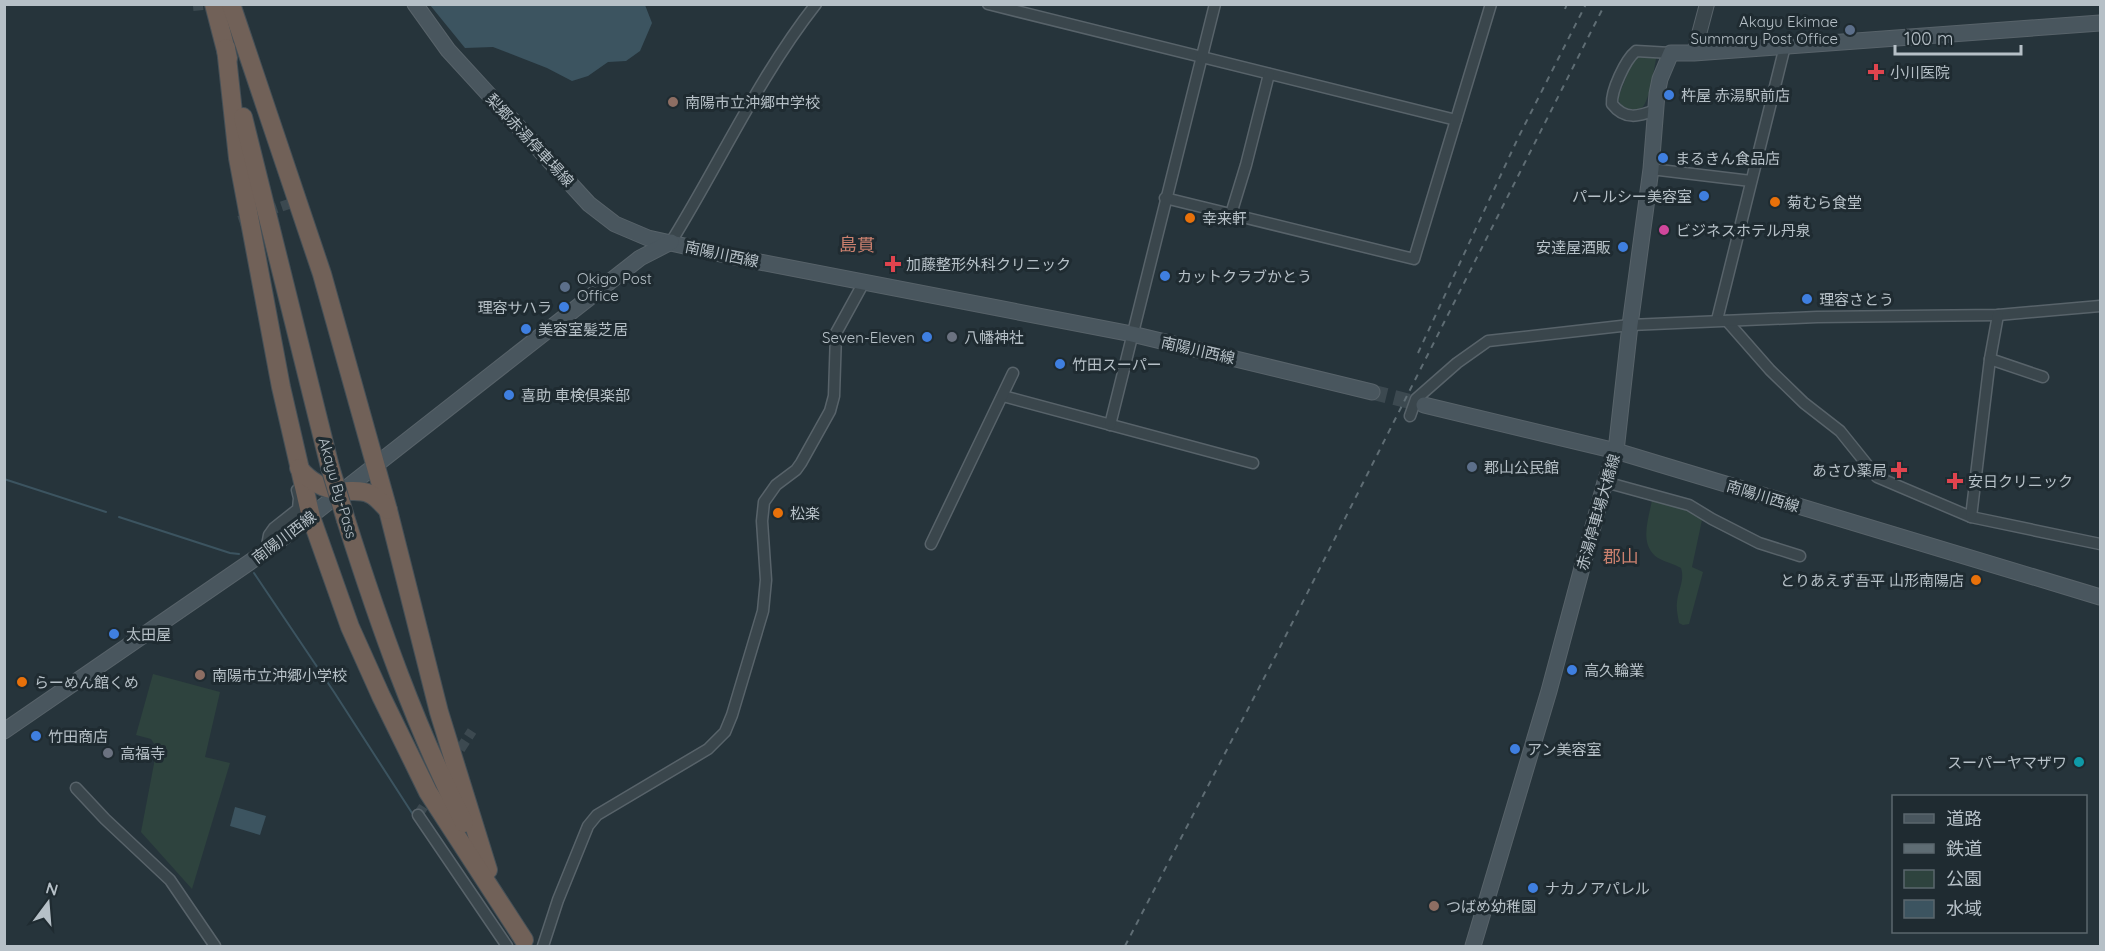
<svg xmlns="http://www.w3.org/2000/svg" width="2105" height="951" font-family="Quicksand,'Noto Sans JP',sans-serif">
<rect width="100%" height="100%" fill="#26343b"/>
<g fill="#2e433e">
<path d="M 1639,55 L 1656,56 L 1656,59 C 1654,69 1649,106 1640,109 C 1634,112 1627,108 1621,106 L 1618,98 L 1633,60 Z"/>
<path d="M 1652,500 C 1670,504 1689,507 1702,520 L 1692,567 L 1703,572 L 1689,624 L 1683,625 L 1679,623 C 1678,616 1676,609 1677,602 C 1678,590 1685,580 1681,568 C 1674,564 1665,562 1658,558 C 1638,545 1649,518 1652,500 Z"/>
<path d="M 153,674 L 220,692 L 205,757 L 230,763 L 192,889 L 141,832 L 157,748 L 151,739 L 136,735 Z"/>
</g>
<g fill="#3c5460">
<path d="M 430,5 L 645,5 L 652,23 L 640,51 L 626,61 L 608,62 L 588,76 L 572,81 L 547,68 L 493,47 L 465,48 Z"/>
<path d="M 235,807 L 266,816 L 260,835 L 230,826 Z"/>
</g>
<g fill="none" stroke-linecap="round" stroke-linejoin="round">
<g stroke="#3c5460" stroke-width="2">
<path d="M 4,479 L 106,512"/>
<path d="M 119,517 L 230,553 L 239,554"/>
<path d="M 254,573 L 334,692 L 412,813"/>
</g>
<g stroke="#3c4950" stroke-width="10" stroke-dasharray="10 5" stroke-linecap="butt">
<path d="M 193,6 L 215,4"/>
<path d="M 239,221 L 309,197"/>
<path d="M 452,762 L 472,731"/>
<path d="M 418,815 L 444,775"/>
</g>
<path stroke="#3c4950" stroke-width="15" stroke-dasharray="15 8" stroke-linecap="butt" d="M 1372,392 L 1424,405"/>
<g stroke="#58636a" stroke-width="13">
<g id="minor">
<path d="M 988,4 L 1456,120"/>
<path d="M 1656,110 C 1639,116 1625,121 1612,104 C 1611,91 1625,60 1636,51 L 1671,53"/>
<path d="M 1651,169 L 1751,181"/>
<path d="M 1165,198 L 1414,259 L 1491,4"/>
<path d="M 1231,214 L 1246,165 L 1269,74"/>
<path d="M 671,242 C 720,163 758,78 816,4"/>
<path d="M 1717,320 L 1785,46"/>
<path d="M 1727,321 L 1770,370 L 1804,403 L 1840,431 L 1877,477 L 1971,517 L 2100,544"/>
<path d="M 1990,359 L 2043,377"/>
<path d="M 1003,396 L 1253,463"/>
<path d="M 1410,416 L 1416,399 L 1457,363 L 1488,341 L 1630,325 L 1817,317 L 1998,315 L 2100,306"/>
<path d="M 1110,425 L 1215,4"/>
<path d="M 1605,482 L 1689,505 L 1712,519 L 1759,543 L 1800,556"/>
<path d="M 1971,517 L 1990,359 L 1998,315"/>
<path d="M 931,544 L 1013,373"/>
<path d="M 266,551 L 269,535 L 274,528 L 298,509 L 299,498 L 297,490"/>
<path d="M 76,788 L 105,819 L 170,880 L 215,946"/>
<path d="M 418,815 L 507,946"/>
<path d="M 543,946 L 558,900 L 588,826 L 597,815 L 708,749 L 725,732 L 732,715 L 763,611 L 766,580 L 762,521 L 764,502 L 776,485 L 796,470 L 801,463 L 830,411 L 834,396 L 836,333 L 864,282"/>
</g>
</g>
<g stroke="#58636a" stroke-width="16">
<path id="tertiary" d="M 1694,53 L 1707,4"/>
</g>
<g stroke="#58636a" stroke-width="17">
<g id="secondary">
<path d="M 415,4 L 448,50 L 589,204 L 615,224 L 648,238 L 739,258 L 1132,334 L 1372,392"/>
<path d="M 1424,405 L 1616,451 L 2100,597"/>
<path d="M 4,731 L 266,551 L 640,258 L 671,242"/>
<path d="M 1473,946 L 1549,691 L 1605,482 L 1616,451 L 1630,325 L 1651,169 L 1657,94 L 1660,79 L 1671,53 L 1694,53 L 2100,23"/>
</g>
</g>
<g stroke="#455057" stroke-width="20">
<g id="motorway">
<path d="M 214,4 L 228,58"/>
<path d="M 231,4 L 322,274 L 388,510 L 439,712 L 488,870"/>
<path d="M 226,48 L 238,158 L 281,387 L 311,517 L 350,627 L 381,696 L 428,792 L 524,940"/>
<path d="M 243,117 L 330,467"/>
<path d="M 299,468 C 310,482 323,489 341,491 C 351,492 360,489 370,494 C 377,497 383,505 388,510"/>
<path d="M 346,520 C 379,624 415,726 464,823"/>
</g>
</g>
<use href="#minor" stroke="#3a464c" stroke-width="10"/>
<use href="#tertiary" stroke="#3a464c" stroke-width="14"/>
<use href="#secondary" stroke="#49565e" stroke-width="15"/>
<use href="#motorway" stroke="#716158" stroke-width="18"/>
<g stroke="#5f6d74" stroke-width="2" stroke-dasharray="6 6" stroke-linecap="butt">
<path d="M 1565,9 L 1567,4"/>
<path d="M 1418,353 L 1518,138 L 1586,4"/>
<path d="M 1125,946 L 1276,655 L 1605,4"/>
</g>
<g stroke="#455057" stroke-width="20" stroke-linecap="butt">
<path id="motorway-bridge" d="M 330,467 L 346,520"/>
</g>
<use href="#motorway-bridge" stroke="#716158" stroke-width="18"/>
</g>
<g fill="#5c6f8a" stroke="#1f2b31" stroke-width="2">
<circle cx="1850" cy="30" r="6"/>
<circle cx="565" cy="287" r="6"/>
<circle cx="1472" cy="467" r="6"/>
</g>
<g fill="#e0444e" stroke="#1f2b31" stroke-width="2">
<path d="M1873 63h6v6h6v6h-6v6h-6v-6h-6v-6h6z"/>
<path d="M890 255h6v6h6v6h-6v6h-6v-6h-6v-6h6z"/>
<path d="M1896 461h6v6h6v6h-6v6h-6v-6h-6v-6h6z"/>
<path d="M1952 472h6v6h6v6h-6v6h-6v-6h-6v-6h6z"/>
</g>
<g fill="#3f7fe0" stroke="#1f2b31" stroke-width="2">
<circle cx="1669" cy="95" r="6"/>
<circle cx="1663" cy="158" r="6"/>
<circle cx="1704" cy="196" r="6"/>
<circle cx="1623" cy="247" r="6"/>
<circle cx="1165" cy="276" r="6"/>
<circle cx="1807" cy="299" r="6"/>
<circle cx="564" cy="307" r="6"/>
<circle cx="526" cy="329" r="6"/>
<circle cx="927" cy="337" r="6"/>
<circle cx="1060" cy="364" r="6"/>
<circle cx="509" cy="395" r="6"/>
<circle cx="114" cy="634" r="6"/>
<circle cx="1572" cy="670" r="6"/>
<circle cx="36" cy="736" r="6"/>
<circle cx="1515" cy="749" r="6"/>
<circle cx="1533" cy="888" r="6"/>
</g>
<g fill="#8d6e63" stroke="#1f2b31" stroke-width="2">
<circle cx="673" cy="102" r="6"/>
<circle cx="200" cy="675" r="6"/>
<circle cx="1434" cy="906" r="6"/>
</g>
<g fill="#e8710a" stroke="#1f2b31" stroke-width="2">
<circle cx="1775" cy="202" r="6"/>
<circle cx="1190" cy="218" r="6"/>
<circle cx="778" cy="513" r="6"/>
<circle cx="1976" cy="580" r="6"/>
<circle cx="22" cy="682" r="6"/>
</g>
<circle fill="#d1479c" stroke="#1f2b31" stroke-width="2" cx="1664" cy="230" r="6"/>
<g fill="#6b7280" stroke="#1f2b31" stroke-width="2">
<circle cx="952" cy="337" r="6"/>
<circle cx="108" cy="753" r="6"/>
</g>
<circle fill="#0f9aa8" stroke="#1f2b31" stroke-width="2" cx="2079" cy="762" r="6"/>
<g text-anchor="middle" dominant-baseline="central" stroke-width="6" stroke-linejoin="round" paint-order="stroke">
<g font-size="15" fill="#b6c0c7" stroke="#1f2b31" text-anchor="start">
<text x="1838" y="21" text-anchor="end">Akayu Ekimae<tspan x="1838" dy="17">Summary Post Office</tspan></text>
<text x="1890" y="72">小川医院</text>
<text x="1681" y="95">杵屋 赤湯駅前店</text>
<text x="685" y="102">南陽市立沖郷中学校</text>
<text x="1675" y="158">まるきん食品店</text>
<text x="1692" y="196" text-anchor="end">パールシー美容室</text>
<text x="1787" y="202">菊むら食堂</text>
<text x="1202" y="218">幸来軒</text>
<text x="1676" y="230">ビジネスホテル丹泉</text>
<text x="1611" y="247" text-anchor="end">安達屋酒販</text>
<text x="906" y="264">加藤整形外科クリニック</text>
<text x="1177" y="276">カットクラブかとう</text>
<text x="577" y="278">Okigo Post<tspan x="577" dy="17">Office</tspan></text>
<text x="1819" y="299">理容さとう</text>
<text x="552" y="307" text-anchor="end">理容サハラ</text>
<text x="538" y="329">美容室髪芝居</text>
<text x="915" y="337" text-anchor="end">Seven-Eleven</text>
<text x="964" y="337">八幡神社</text>
<text x="1072" y="364">竹田スーパー</text>
<text x="521" y="395">喜助 車検倶楽部</text>
<text x="1484" y="467">郡山公民館</text>
<text x="1887" y="470" text-anchor="end">あさひ薬局</text>
<text x="1968" y="481">安日クリニック</text>
<text x="790" y="513">松楽</text>
<text x="1964" y="580" text-anchor="end">とりあえず吾平 山形南陽店</text>
<text x="126" y="634">太田屋</text>
<text x="1584" y="670">高久輪業</text>
<text x="212" y="675">南陽市立沖郷小学校</text>
<text x="34" y="682">らーめん館くめ</text>
<text x="48" y="736">竹田商店</text>
<text x="1527" y="749">アン美容室</text>
<text x="120" y="753">高福寺</text>
<text x="2067" y="762" text-anchor="end">スーパーヤマザワ</text>
<text x="1545" y="888">ナカノアパレル</text>
<text x="1446" y="906">つばめ幼稚園</text>
</g>
<g font-size="15" fill="#b6c0c7" stroke="#1f2b31">
<text transform="translate(530 140) rotate(47)">梨郷赤湯停車場線</text>
<text transform="translate(722 254) rotate(12)">南陽川西線</text>
<text transform="translate(1198 350) rotate(13)">南陽川西線</text>
<text transform="translate(338 488) rotate(74)">Akayu By-Pass</text>
<text transform="translate(1763 496) rotate(17)">南陽川西線</text>
<text transform="translate(1598 512) rotate(-74)">赤湯停車場大橋線</text>
<text transform="translate(284 537) rotate(-37)">南陽川西線</text>
</g>
<g font-size="18" fill="#ca806e" stroke="#1f2b31">
<text x="857" y="244">島貫</text>
<text x="1621" y="556">郡山</text>
</g>
</g>
<rect width="2105" height="951" fill="none" stroke="#b6c0c7" stroke-width="12"/>
<rect x="1892" y="795" width="195" height="138" fill="#1f2b31" stroke="#5b676d" stroke-width="1.5"/>
<rect x="1904" y="814" width="30" height="9" fill="#49565e" stroke="#5b676d" stroke-width="1.5"/>
<text x="1946" y="825" font-size="18" fill="#b6c0c7">道路</text>
<rect x="1904" y="844" width="30" height="9" fill="#5f6d74" stroke="#5b676d" stroke-width="1.5"/>
<text x="1946" y="855" font-size="18" fill="#b6c0c7">鉄道</text>
<rect x="1904" y="870" width="30" height="18" fill="#2e433e" stroke="#5b676d" stroke-width="1.5"/>
<text x="1946" y="885" font-size="18" fill="#b6c0c7">公園</text>
<rect x="1904" y="900" width="30" height="18" fill="#3c5460" stroke="#5b676d" stroke-width="1.5"/>
<text x="1946" y="915" font-size="18" fill="#b6c0c7">水域</text>
<g transform="translate(48 903) rotate(16)" stroke="#1f2b31" stroke-width="4.5" paint-order="stroke">
<path d="M0-4.5L10 22L0 15L-10 22Z" fill="#b6c0c7"/>
<text y="-9" font-size="16" font-weight="bold" text-anchor="middle" fill="#b6c0c7">N</text>
</g>
<path d="M1895 45v9h126v-9" fill="none" stroke="#b6c0c7" stroke-width="3"/>
<text x="1904" y="45" font-size="18" fill="#b6c0c7" stroke="#1f2b31" stroke-width="4.5" paint-order="stroke">100 m</text>
</svg>
